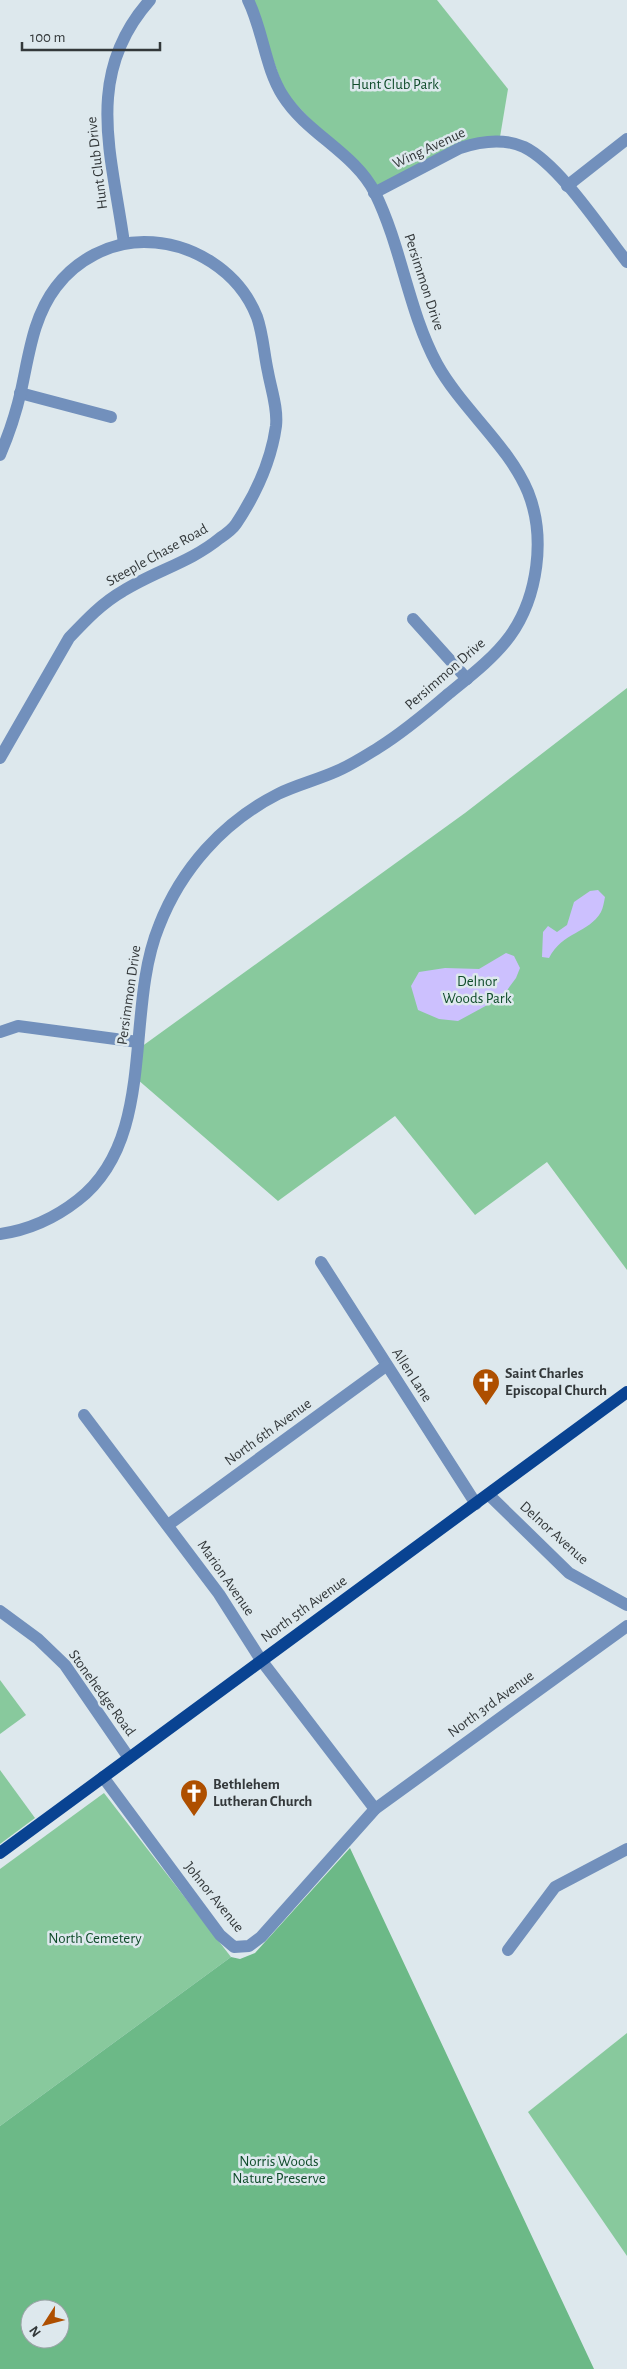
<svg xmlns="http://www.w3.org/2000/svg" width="627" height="2369" font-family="'Alegreya Sans',sans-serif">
<rect width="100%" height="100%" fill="#dde8ed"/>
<g fill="#88c99d">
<path d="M 252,0 L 437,0 L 508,89 L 500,137 L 377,188 L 285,93 Z"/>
<path d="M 627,688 L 627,1270 L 547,1162 L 475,1215 L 395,1116 L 278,1201 L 137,1079 L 141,1047 L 465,813 Z"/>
<path d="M 0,1680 L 26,1715 L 0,1734 Z"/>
<path d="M 0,1770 L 35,1818 L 0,1844 Z"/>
<path d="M 104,1793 L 231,1957 L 0,2126 L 0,1869 Z"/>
<path d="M 627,2033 L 627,2256 L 528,2112 Z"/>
</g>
<path fill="#6cb987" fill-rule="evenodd" d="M 350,1848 L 594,2369 L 0,2369 L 0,2126 L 231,1957 L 240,1959 L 255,1953 ZM 30,2309 L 60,2309 L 60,2339 L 30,2339 Z"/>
<g fill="#ccc0fe">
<path d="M 598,890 L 605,897 C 604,902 603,908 601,912 C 589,933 562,932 549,958 L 542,957 L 543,932 L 548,926 L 557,932 L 567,925 L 574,902 L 590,891 Z"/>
<path d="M 506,953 L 514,956 L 520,968 L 516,978 L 502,997 L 458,1021 L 439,1019 L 418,1010 L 411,986 L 419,972 L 445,968 L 479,969 Z"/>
</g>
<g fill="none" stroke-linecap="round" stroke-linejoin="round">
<g stroke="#7290bc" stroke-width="12">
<path d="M 567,186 L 627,139"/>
<path d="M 374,193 L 460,148 C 481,141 504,138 524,147 C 559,164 602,230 627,262"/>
<path d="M 124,243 C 112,155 83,75 150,0"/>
<path d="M 20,393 L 111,417"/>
<path d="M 0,455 C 9,434 16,413 21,391 C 29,355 33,317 56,287 C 76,260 110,242 144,242 C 192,242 239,271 257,317 C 263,334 264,354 268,372 C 271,389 278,408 276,426 C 271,462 256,494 236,524 C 232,530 226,534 220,538 C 191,562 155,571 123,591 C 102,603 86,620 69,638 L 0,758"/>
<path d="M 413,619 L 467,679"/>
<path d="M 0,1032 L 18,1026 L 138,1042"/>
<path d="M 0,1234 C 29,1230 55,1218 78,1200 C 158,1138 124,1011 159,926 C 181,869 223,822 278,794 C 296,785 317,780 337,771 C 351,765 365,756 378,748 C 402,733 425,714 447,695 C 469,677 493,659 510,636 C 538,597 546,537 528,492 C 509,446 462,409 437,364 C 408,310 402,248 375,193 C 355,153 307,134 283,96 C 265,68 263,30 248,0"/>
<path d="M 321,1262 L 476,1504"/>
<path d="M 84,1415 L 219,1594 L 261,1660 L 375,1809"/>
<path d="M 489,1495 L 569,1573 L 627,1605"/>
<path d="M 168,1525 L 386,1366"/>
<path d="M 0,1611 L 38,1639 L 65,1665 L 129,1758"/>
<path d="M 103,1777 L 220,1935 L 234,1947 L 249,1946 L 261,1937 L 375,1809 L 627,1626"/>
<path d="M 508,1950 L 555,1887 L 627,1849"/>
</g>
<path stroke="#094392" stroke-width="12" d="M 0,1853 L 627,1392"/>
</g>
<defs>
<g id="church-pin" transform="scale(1.4375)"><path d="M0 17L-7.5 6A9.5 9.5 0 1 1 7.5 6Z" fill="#ae4f00" stroke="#dde8ed"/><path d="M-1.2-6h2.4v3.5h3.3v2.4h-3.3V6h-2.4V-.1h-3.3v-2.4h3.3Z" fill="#fff"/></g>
</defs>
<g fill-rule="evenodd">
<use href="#church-pin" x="486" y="1382"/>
<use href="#church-pin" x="194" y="1793"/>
</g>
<g text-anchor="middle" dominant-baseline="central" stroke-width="5" stroke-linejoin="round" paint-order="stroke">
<g font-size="15" fill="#104c2b" stroke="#dde8ed">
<text x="395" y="84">Hunt Club Park</text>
<text x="477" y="981">Delnor<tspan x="477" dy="17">Woods Park</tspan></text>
<text x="95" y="1938">North Cemetery</text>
<text x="279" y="2161">Norris Woods<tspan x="279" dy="17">Nature Preserve</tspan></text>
</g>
<g font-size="15" fill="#33383a" stroke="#dde8ed">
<text transform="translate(429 148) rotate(-25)">Wing Avenue</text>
<text transform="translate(97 163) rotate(-97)">Hunt Club Drive</text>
<text transform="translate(424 282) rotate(72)">Persimmon Drive</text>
<text transform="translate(157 555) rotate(-29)">Steeple Chase Road</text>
<text transform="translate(445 674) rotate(-41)">Persimmon Drive</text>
<text transform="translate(129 995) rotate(-82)">Persimmon Drive</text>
<text transform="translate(412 1375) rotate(57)">Allen Lane</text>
<text transform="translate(268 1432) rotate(-36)">North 6th Avenue</text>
<text transform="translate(554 1533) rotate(42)">Delnor Avenue</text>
<text transform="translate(226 1578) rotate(55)">Marion Avenue</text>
<text transform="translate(304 1609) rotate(-36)">North 5th Avenue</text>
<text transform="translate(102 1693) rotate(54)">Stonehedge Road</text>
<text transform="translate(491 1704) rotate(-36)">North 3rd Avenue</text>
<text transform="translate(214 1897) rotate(51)">Johnor Avenue</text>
</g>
<g font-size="15" font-weight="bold" fill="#33383a" stroke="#dde8ed" text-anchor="start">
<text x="505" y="1373">Saint Charles<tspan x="505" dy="17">Episcopal Church</tspan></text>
<text x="213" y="1784">Bethlehem<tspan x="213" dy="17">Lutheran Church</tspan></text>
</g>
</g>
<g transform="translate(45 2324) rotate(234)"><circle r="24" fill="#dde8ed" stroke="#99a2a5"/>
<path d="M0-4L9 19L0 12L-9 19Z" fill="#ae4f00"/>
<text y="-8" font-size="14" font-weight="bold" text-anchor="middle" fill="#33383a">N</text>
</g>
<path d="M22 42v8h138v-8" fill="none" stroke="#33383a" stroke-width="2.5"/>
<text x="30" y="42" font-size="15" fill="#33383a" stroke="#dde8ed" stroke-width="4" paint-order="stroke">100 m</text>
</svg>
